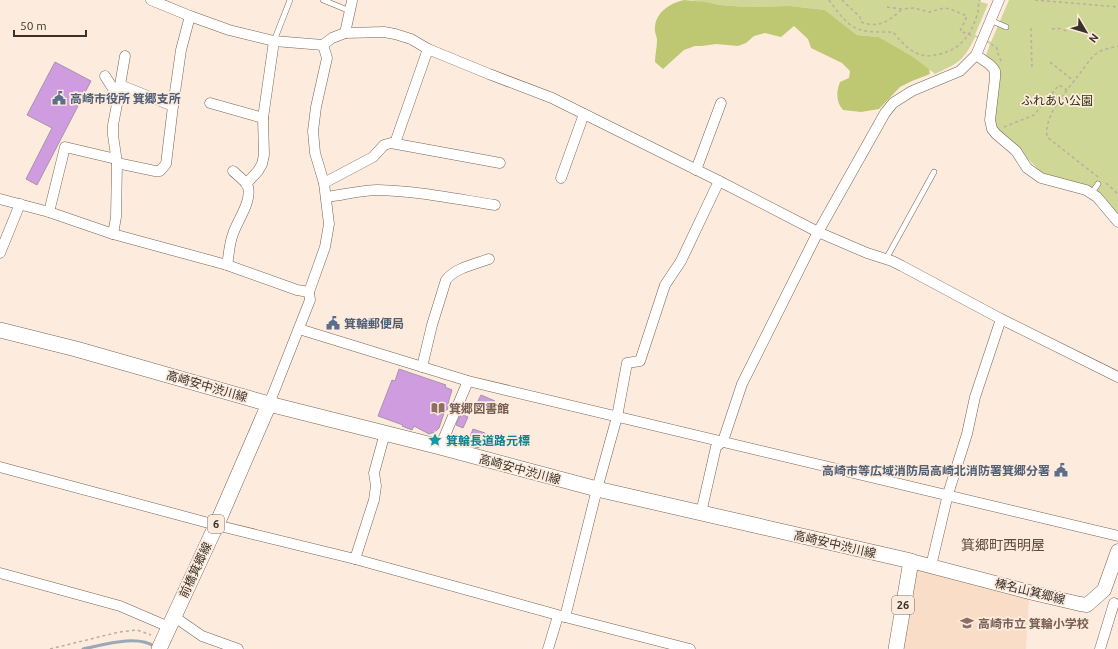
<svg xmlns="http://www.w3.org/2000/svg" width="1118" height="649" font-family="Ubuntu,'Noto Sans JP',sans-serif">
<rect width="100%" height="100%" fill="#fdecde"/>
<path fill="#f9ddc6" d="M 916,569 L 1029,598 L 1026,649 L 902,649 Z"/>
<path fill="#ced795" d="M 690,0 L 981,0 L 981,2 L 988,4 L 975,35 L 991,42 L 1009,0 L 1118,0 L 1118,214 L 1105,198 L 1094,190 L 1043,174 L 994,125 L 996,66 L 986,55 L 990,44 L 975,37 C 964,61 958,63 935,74 L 912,56 L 879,37 L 857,35 L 825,10 L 790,6 L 746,7 L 720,5 Z"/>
<path fill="#bec872" d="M 684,0 L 705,2 L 720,5 L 746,7 L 790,6 L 825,10 L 857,35 L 879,37 L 912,56 L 929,69 L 930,74 L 912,81 L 900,87 L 879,109 L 861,112 L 843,110 C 836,102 836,92 840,82 L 849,78 L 850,71 L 842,63 L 811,48 L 808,39 L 794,26 L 781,37 L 765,33 L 754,36 L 746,43 L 738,46 L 716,44 L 702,46 L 695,46 L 684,50 L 663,69 L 655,62 C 655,55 657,47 657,40 C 657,36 654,32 655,28 C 655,13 670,3 684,0 Z"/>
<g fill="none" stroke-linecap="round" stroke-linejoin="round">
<path stroke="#9aa7b8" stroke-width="3" d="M 83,649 C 103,645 138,634 155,647"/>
</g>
<g fill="#cf9ce0" stroke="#a595aa">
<path d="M 55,62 L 91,81 L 37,185 L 26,179 L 52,128 L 27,115 Z"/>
<path d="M 399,369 L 446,385 L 445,387 L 452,390 L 448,403 L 450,403 L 447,410 L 445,410 L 439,428 L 435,432 L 429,434 L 414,426 L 412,430 L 402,426 L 403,425 L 378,416 L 392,380 L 395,381 Z"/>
<path d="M 481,395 L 495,401 L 488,415 L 474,409 Z"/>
<path d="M 461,414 L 468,417 L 463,428 L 456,425 Z"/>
<path d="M 473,429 L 485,433 L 479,448 L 467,445 Z"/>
</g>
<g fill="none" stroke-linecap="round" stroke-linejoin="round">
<g stroke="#776455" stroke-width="6">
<g id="service">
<path d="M 323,0 L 350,11"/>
<path d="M 990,20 L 1006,27"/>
<path d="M 274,41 L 290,0"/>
<path d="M 1091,194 L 1098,184"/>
<path d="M 886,259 L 934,172"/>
</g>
</g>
<g stroke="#776455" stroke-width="11">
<g id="minor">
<path d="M 151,0 L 190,16 L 229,30 L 274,41 L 323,45 L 332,38 L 345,33 L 384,32 L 395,34 L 411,39 L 428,49 L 489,74 L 552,98 L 719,181 L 818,232 L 867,253 L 892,261 L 902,266 L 1001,319 L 1118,377"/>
<path d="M 345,33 L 352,1"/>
<path d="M 976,55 L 989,64 L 993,68 L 995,71 L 995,78 L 990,120 L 992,129 L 996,134 L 1016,151 L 1027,168 L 1041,178 L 1086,190 L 1097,197 L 1118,222"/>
<path d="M 105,76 L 117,95 L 118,99 L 113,125 L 113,135 L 117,163 L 116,217 L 113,234"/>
<path d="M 120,85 L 173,106"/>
<path d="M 116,90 L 120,85 L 125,56"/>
<path d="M 210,103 L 263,118"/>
<path d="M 395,143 L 428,49"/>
<path d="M 117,163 L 155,171 L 160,171 L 166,164 L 173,106 L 181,50 L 190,16"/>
<path d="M 696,170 L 721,103"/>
<path d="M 561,178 L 584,114"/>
<path d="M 324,183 L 373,157 L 384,145 L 391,143 L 500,163"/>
<path d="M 246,184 L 258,171 L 262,164 L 264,155 L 263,118 L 274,41"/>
<path d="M 326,197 C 344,195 361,190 378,190 C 417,191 456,199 495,205"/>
<path d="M 0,199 L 49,212 L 113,234 L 227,265 L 297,290 L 309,292 L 310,300 L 269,404"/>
<path d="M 49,212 L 65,147 L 116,159"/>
<path d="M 0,253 L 20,204"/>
<path d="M 227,265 C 229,255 229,244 233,234 C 237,221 252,202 248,187 C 246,181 237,175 233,171"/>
<path d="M 309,292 L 325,247 L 329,224 L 324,183 L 315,153 L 313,131 L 316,107 L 327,58 L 323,45"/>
<path d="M 299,329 L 468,381 L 1118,536"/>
<path d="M 422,367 L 432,325 L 446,280 C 455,268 475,264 489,259"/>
<path d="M 440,447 L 468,381"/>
<path d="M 0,467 L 216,525 L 355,559 L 565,617 L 690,649"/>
<path d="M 701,513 L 716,447 L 723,441 L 742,384 L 818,232 L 885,113 L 893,103 L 912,91 L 960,71 L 976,55 L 999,0"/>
<path d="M 355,559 L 374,500 L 376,486 L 374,473 L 385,433"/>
<path d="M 931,566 L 948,494 L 967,434 L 975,397 L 1001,319"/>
<path d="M 0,573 L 120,606 L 169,627"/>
<path d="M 565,617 L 597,489 L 617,417 L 627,363 L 640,361 L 665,285 L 681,261 L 719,181"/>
<path d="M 173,618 L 179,620 L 202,636 L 238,649"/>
<path d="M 548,649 L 558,616"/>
<path d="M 1100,649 L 1114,603"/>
</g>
</g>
<g stroke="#776455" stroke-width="15">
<path id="secondary" d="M 911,561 L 1033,593 L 1080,604 L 1087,605 L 1104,590 L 1118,551"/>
</g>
<g stroke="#776455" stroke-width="16">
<g id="primary">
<path d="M 0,330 L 76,349 L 269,404 L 440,447 L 597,489 L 911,561 L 896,649"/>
<path d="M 159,649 L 220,517 L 269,404"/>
</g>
</g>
<g stroke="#bbada2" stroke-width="1.5" stroke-dasharray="3 3" stroke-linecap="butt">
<path d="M 829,0 C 834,7 839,14 845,20 C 857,34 876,32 893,32 C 900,40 906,48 916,53 C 924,57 932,56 940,54 C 962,49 972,33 978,12 C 979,8 978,4 979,0"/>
<path d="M 842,0 L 860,17 L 861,22 C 879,29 889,21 902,9"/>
<path d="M 1035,0 L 1118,7"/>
<path d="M 887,7 L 902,9 L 914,8 L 929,12 L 944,8 L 950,9 L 967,16 L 960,31 L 974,36"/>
<path d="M 1031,28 L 1032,68"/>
<path d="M 1052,29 L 1057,28 L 1067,31"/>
<path d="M 991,44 L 997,48 L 998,54 L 1002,63"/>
<path d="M 1050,62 L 1074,81"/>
<path d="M 1004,127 L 1034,115 L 1059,85 L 1067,90"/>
<path d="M 1098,177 L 1047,137 C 1044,115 1065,93 1077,77 C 1084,69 1089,59 1097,53 C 1103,49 1112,48 1118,46"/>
<path d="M 1106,183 L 1118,194"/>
<path d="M 50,649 L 119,632 L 137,630 L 151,635"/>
</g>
<use href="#service" stroke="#fff" stroke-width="5"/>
<use href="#minor" stroke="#fff" stroke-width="10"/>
<use href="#secondary" stroke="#fff" stroke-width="14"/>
<use href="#primary" stroke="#fff" stroke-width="15"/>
</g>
<defs>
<g id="civic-bare" transform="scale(1.08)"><path d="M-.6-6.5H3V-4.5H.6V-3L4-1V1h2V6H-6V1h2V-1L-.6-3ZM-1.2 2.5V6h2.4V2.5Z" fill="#5c6f8a" stroke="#fdecde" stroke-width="2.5" paint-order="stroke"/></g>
<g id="library-bare" transform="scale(1.08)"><path d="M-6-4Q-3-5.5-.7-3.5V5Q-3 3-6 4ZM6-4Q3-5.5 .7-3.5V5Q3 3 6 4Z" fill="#8d6e63" stroke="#fdecde" stroke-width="2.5" paint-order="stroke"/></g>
<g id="sight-bare" transform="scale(1.08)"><path d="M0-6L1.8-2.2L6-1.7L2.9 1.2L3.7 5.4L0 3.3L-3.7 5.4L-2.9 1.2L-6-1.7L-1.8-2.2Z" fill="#0f9aa8" stroke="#fdecde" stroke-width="2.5" paint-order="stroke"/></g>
<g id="school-bare" transform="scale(1.08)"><path d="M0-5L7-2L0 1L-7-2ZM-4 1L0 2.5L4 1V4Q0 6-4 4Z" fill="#8d6e63" stroke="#fdecde" stroke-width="2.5" paint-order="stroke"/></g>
</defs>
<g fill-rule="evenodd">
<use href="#civic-bare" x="59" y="98"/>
<use href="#civic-bare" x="333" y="323"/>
<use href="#library-bare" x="438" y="408"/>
<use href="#sight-bare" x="435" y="440"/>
<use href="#civic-bare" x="1061" y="470"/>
<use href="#school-bare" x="967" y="623"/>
</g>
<g text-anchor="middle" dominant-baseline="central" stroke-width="3.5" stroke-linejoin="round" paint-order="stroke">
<g fill="#fdecde" stroke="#746960" stroke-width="1">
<rect x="208" y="515" width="16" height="18" rx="3"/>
<rect x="892" y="596" width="22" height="18" rx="3"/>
</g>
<g font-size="11" font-weight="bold" fill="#39312a">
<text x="216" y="524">6</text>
<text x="903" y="605">26</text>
</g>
<g font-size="12" font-weight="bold" fill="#4e5e75" stroke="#fdecde" text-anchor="start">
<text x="70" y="98">高崎市役所 箕郷支所</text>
<text x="344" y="323">箕輪郵便局</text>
<text x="1050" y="470" text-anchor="end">高崎市等広域消防局高崎北消防署箕郷分署</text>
</g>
<g font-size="12" fill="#2c2f0a" stroke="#fdecde">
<text x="1057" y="100">ふれあい公園</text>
</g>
<g font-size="12" fill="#39312a" stroke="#fdecde">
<text transform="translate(207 386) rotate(16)">高崎安中渋川線</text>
<text transform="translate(520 469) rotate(15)">高崎安中渋川線</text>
<text transform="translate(835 544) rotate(13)">高崎安中渋川線</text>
<text transform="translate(195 570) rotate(-65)">前橋箕郷線</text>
<text transform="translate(1030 591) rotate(14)">榛名山箕郷線</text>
</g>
<g font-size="12" font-weight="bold" fill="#785e54" stroke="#fdecde" text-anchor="start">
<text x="449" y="408">箕郷図書館</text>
<text x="978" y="623">高崎市立 箕輪小学校</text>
</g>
<g font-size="12" font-weight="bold" fill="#0d838f" stroke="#fdecde" text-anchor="start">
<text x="446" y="440">箕輪長道路元標</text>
</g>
<g font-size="14" fill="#604e3f" stroke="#fdecde">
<text x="1003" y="545">箕郷町西明屋</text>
</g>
</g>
<g transform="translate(1086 32) rotate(128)" stroke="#fdecde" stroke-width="3" paint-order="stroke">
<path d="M0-3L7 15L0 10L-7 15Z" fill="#39312a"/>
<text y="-6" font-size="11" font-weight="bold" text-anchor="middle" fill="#39312a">N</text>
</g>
<path d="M14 30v6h72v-6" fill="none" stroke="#39312a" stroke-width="2"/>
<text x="20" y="30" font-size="12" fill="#39312a" stroke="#fdecde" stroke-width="3" paint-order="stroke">50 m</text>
</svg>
